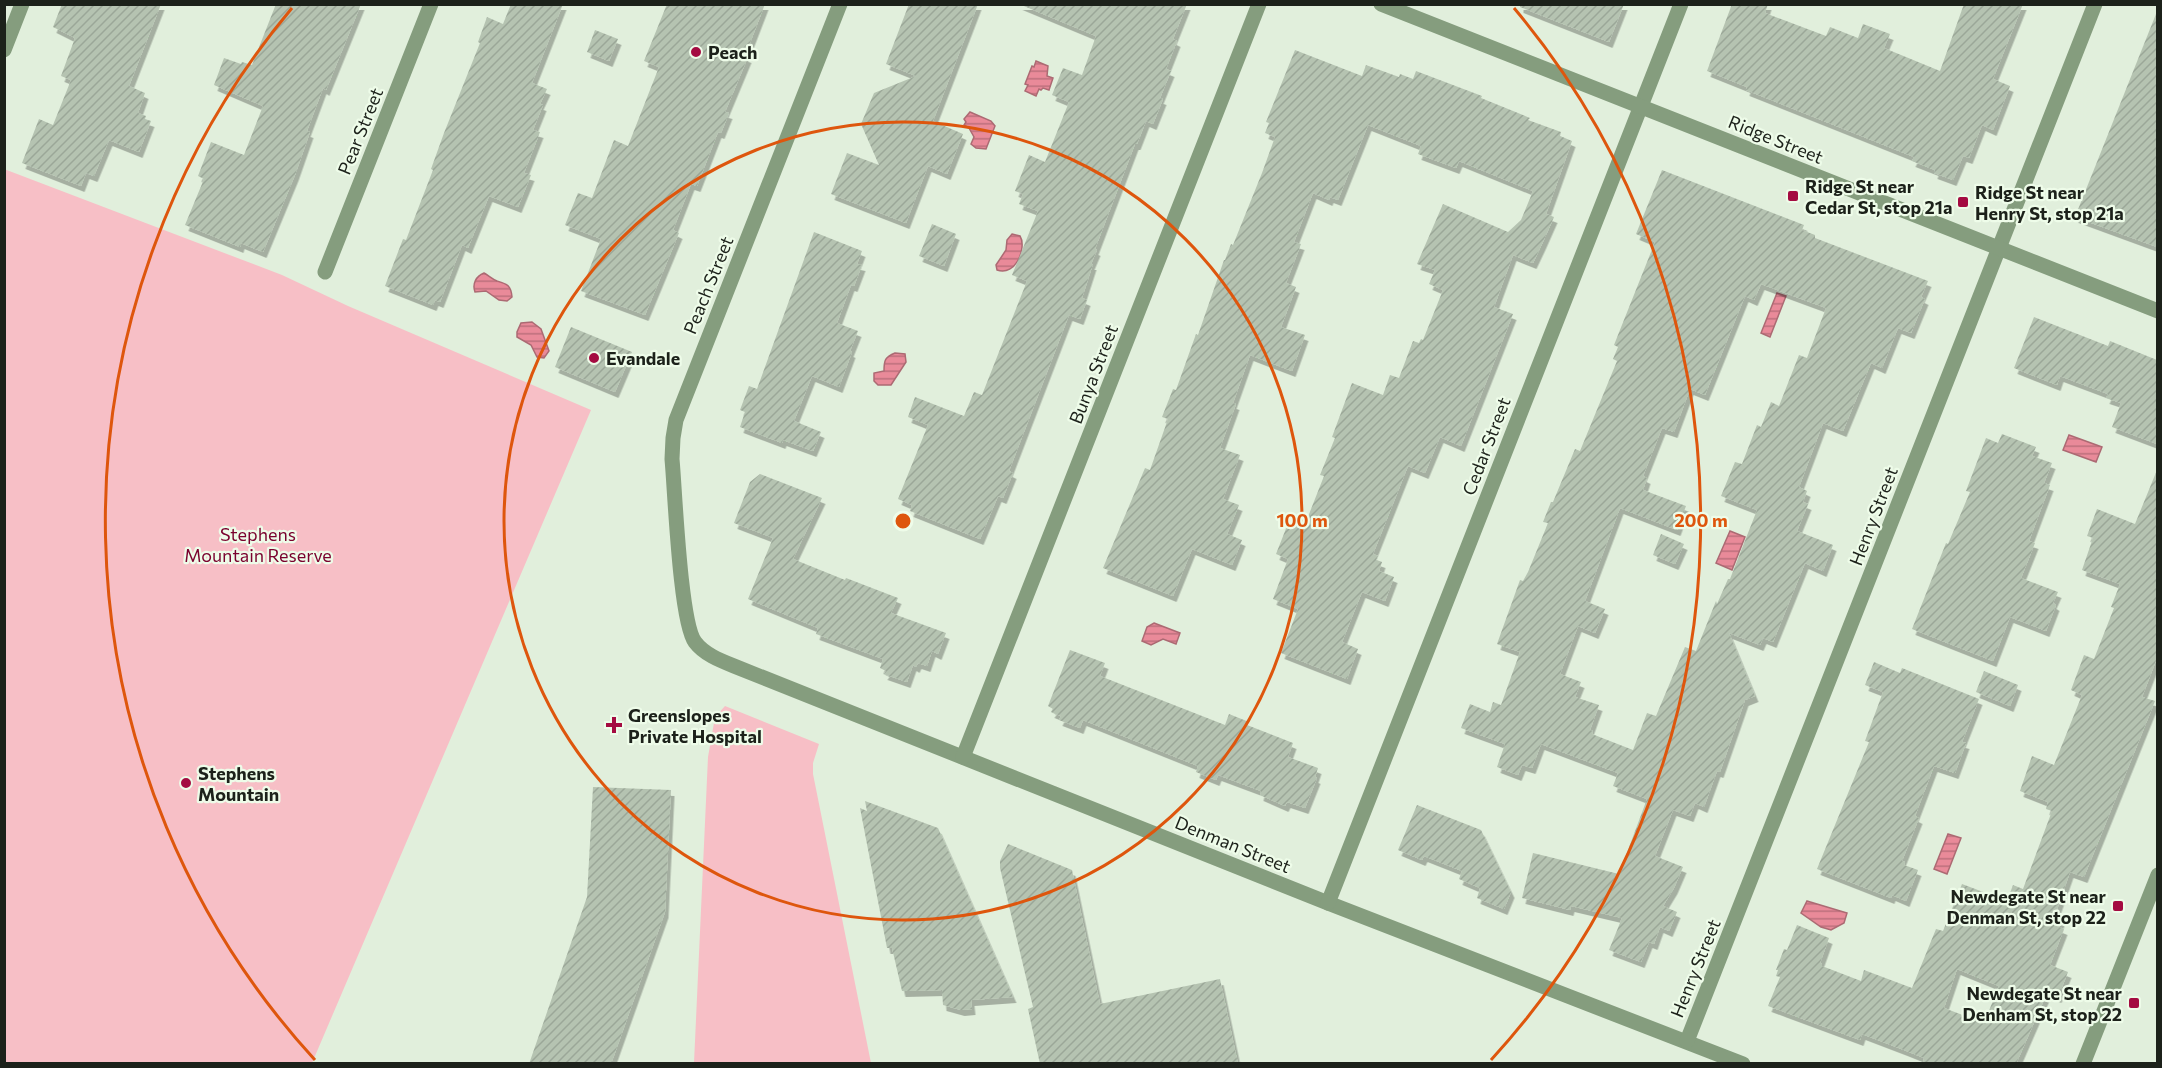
<svg xmlns="http://www.w3.org/2000/svg" width="2162" height="1068" font-family="Commissioner,sans-serif">
<defs>
<pattern id="water-rules" width="6" height="5" patternUnits="userSpaceOnUse" patternTransform="scale(1.5)"><rect width="6" height="5" fill="#e98a99"/><path d="M0 2.5h6" fill="none" stroke="#bc707c"/></pattern>
<pattern id="building-hatch" width="6" height="6" patternUnits="userSpaceOnUse" patternTransform="scale(1.5)"><rect width="6" height="6" fill="#b5c3b1"/><path d="M-1 1l2-2M0 6l6-6M5 7l2-2" fill="none" stroke="#9ba798"/></pattern>
<filter id="shadow"><feDropShadow dx="3.5" dy="6" stdDeviation="0" flood-color="#0004"/></filter>
</defs>
<rect width="100%" height="100%" fill="#e1efdc"/>
<g fill="#f7bfc6">
<path d="M 4,169 L 282,275 L 348,306 L 591,410 L 312,1063 L 5,1063 Z"/>
<path d="M 725,706 L 819,744 L 813,763 L 813,774 L 871,1063 L 694,1063 L 708,757 L 715,717 Z"/>
</g>
<g fill="url(#water-rules)" stroke="#ac6a73" stroke-width="1.5">
<path d="M 1036,61 L 1048,66 L 1047,76 L 1053,78 L 1049,90 L 1043,88 L 1041,90 L 1039,89 L 1036,96 L 1025,91 L 1028,85 L 1025,84 L 1032,66 L 1034,67 Z"/>
<path d="M 970,112 L 991,121 L 995,126 L 986,149 L 976,148 L 971,144 L 974,137 L 969,128 L 964,125 L 966,122 L 964,119 Z"/>
<path d="M 1012,234 L 1020,236 C 1027,247 1016,277 997,270 L 996,265 L 1006,250 L 1007,240 Z"/>
<path d="M 484,273 C 488,275 492,279 497,281 C 507,284 511,285 512,297 L 507,301 L 499,300 L 486,291 L 475,292 C 472,284 476,276 484,273 Z"/>
<path d="M 1777,293 L 1786,296 L 1770,337 L 1761,333 Z"/>
<path d="M 532,322 L 541,329 L 549,351 L 544,358 L 537,357 L 531,345 L 517,337 L 517,332 L 521,323 Z"/>
<path d="M 895,353 L 905,354 L 906,362 L 891,385 L 878,385 L 874,381 L 874,373 L 884,371 C 884,360 885,357 895,353 Z"/>
<path d="M 2069,435 L 2102,447 L 2096,462 L 2063,450 Z"/>
<path d="M 1730,531 L 1745,537 L 1732,570 L 1716,563 Z"/>
<path d="M 1154,623 L 1180,633 L 1176,644 L 1163,639 L 1151,645 L 1142,641 L 1147,627 Z"/>
<path d="M 1948,834 L 1961,838 L 1947,874 L 1934,869 Z"/>
<path d="M 1807,901 L 1847,913 L 1844,923 L 1831,930 L 1821,927 L 1801,913 Z"/>
</g>
<g fill="url(#building-hatch)" fill-rule="evenodd" filter="url(#shadow)">
<path d="M 62,4 L 161,4 L 129,86 L 145,93 L 138,113 L 146,116 L 145,119 L 151,121 L 139,152 L 109,140 L 94,176 L 86,173 L 81,186 L 22,163 L 39,119 L 53,125 L 71,80 L 61,76 L 75,38 L 53,27 Z"/>
<path d="M 276,4 L 361,4 L 326,90 L 323,88 L 307,131 L 310,132 L 295,175 L 263,252 L 241,243 L 240,247 L 185,225 L 204,179 L 198,176 L 211,142 L 244,155 L 263,106 L 214,85 L 224,58 L 241,64 L 242,62 L 252,65 Z"/>
<path d="M 511,4 L 563,4 L 532,83 L 547,89 L 540,104 L 543,105 L 533,130 L 540,132 L 524,173 L 531,175 L 518,207 L 489,196 L 468,248 L 462,245 L 440,302 L 435,300 L 433,305 L 385,286 L 403,239 L 406,240 L 433,170 L 431,169 L 444,133 L 480,43 L 478,42 L 487,17 L 503,24 Z"/>
<path d="M 667,4 L 765,4 L 745,56 L 748,57 L 725,112 L 729,113 L 721,133 L 718,132 L 697,186 L 691,184 L 673,230 L 679,233 L 645,315 L 581,291 L 601,239 L 565,225 L 578,193 L 592,198 L 614,140 L 628,146 L 659,67 L 644,61 Z"/>
<path d="M 909,4 L 978,4 L 933,121 L 963,134 L 947,174 L 928,166 L 906,223 L 831,194 L 847,153 L 879,165 L 861,124 L 874,93 L 916,76 L 886,64 Z"/>
<path d="M 1019,4 L 1187,4 L 1173,39 L 1177,41 L 1166,69 L 1171,71 L 1160,98 L 1163,99 L 1153,124 L 1146,121 L 1137,144 L 1135,144 L 1095,249 L 1097,250 L 1091,264 L 1093,264 L 1082,298 L 1087,300 L 1080,319 L 1069,315 L 1009,471 L 1013,473 L 1003,498 L 998,496 L 980,539 L 910,511 L 912,505 L 898,499 L 928,425 L 908,417 L 915,397 L 964,416 L 974,392 L 982,395 L 1027,281 L 1012,275 L 1038,211 L 1019,204 L 1023,194 L 1015,191 L 1029,155 L 1045,162 L 1069,102 L 1052,95 L 1063,68 L 1082,75 L 1096,36 Z"/>
<path d="M 1520,4 L 1624,4 L 1609,42 L 1520,7 Z"/>
<path d="M 1732,4 L 1768,4 L 1765,13 L 1826,36 L 1830,27 L 1858,38 L 1863,24 L 1890,34 L 1884,48 L 1940,71 L 1964,4 L 2023,4 L 1993,79 L 2010,86 L 1993,130 L 1982,125 L 1969,158 L 1963,156 L 1953,180 L 1934,173 L 1935,170 L 1912,161 L 1914,157 L 1746,90 L 1747,87 L 1707,71 Z"/>
<path d="M 2156,14 L 2157,14 L 2157,247 L 2075,217 Z"/>
<path d="M 595,30 L 618,39 L 609,61 L 587,52 Z"/>
<path d="M 1295,50 L 1362,76 L 1366,65 L 1399,77 L 1400,74 L 1413,79 L 1416,71 L 1482,96 L 1481,98 L 1530,118 L 1528,120 L 1561,132 L 1560,136 L 1572,141 L 1546,214 L 1554,217 L 1542,244 L 1533,263 L 1513,255 L 1494,307 L 1513,314 L 1461,446 L 1440,437 L 1425,473 L 1408,466 L 1373,554 L 1378,556 L 1376,560 L 1382,562 L 1379,571 L 1394,577 L 1385,601 L 1362,592 L 1342,642 L 1358,649 L 1347,679 L 1281,653 L 1298,609 L 1273,599 L 1288,559 L 1276,554 L 1289,521 L 1304,527 L 1324,476 L 1320,475 L 1335,438 L 1332,437 L 1352,383 L 1383,395 L 1390,375 L 1399,378 L 1413,341 L 1419,343 L 1421,339 L 1423,340 L 1443,290 L 1429,284 L 1435,270 L 1417,264 L 1443,204 L 1508,232 L 1521,220 L 1533,191 L 1459,161 L 1456,168 L 1418,154 L 1421,146 L 1368,125 L 1338,200 L 1330,197 L 1329,200 L 1313,193 L 1294,242 L 1301,244 L 1286,283 L 1296,287 L 1281,327 L 1305,335 L 1292,371 L 1250,355 L 1233,403 L 1236,404 L 1220,448 L 1240,455 L 1223,499 L 1239,505 L 1227,534 L 1242,540 L 1232,565 L 1192,549 L 1173,596 L 1103,568 L 1145,468 L 1150,470 L 1168,419 L 1162,417 L 1173,389 L 1176,390 L 1196,334 L 1198,335 L 1224,260 L 1225,260 L 1231,244 L 1233,245 L 1262,173 L 1275,137 L 1265,133 L 1269,123 L 1266,122 Z"/>
<path d="M 1662,170 L 1804,225 L 1802,230 L 1815,235 L 1815,238 L 1928,281 L 1921,297 L 1925,299 L 1911,333 L 1898,328 L 1882,368 L 1871,363 L 1843,431 L 1823,423 L 1799,487 L 1807,491 L 1803,502 L 1808,504 L 1797,531 L 1833,545 L 1823,571 L 1805,563 L 1773,642 L 1763,638 L 1760,645 L 1729,633 L 1755,696 L 1745,700 L 1720,772 L 1717,771 L 1704,807 L 1695,803 L 1690,816 L 1673,810 L 1655,856 L 1683,867 L 1674,888 L 1663,906 L 1677,912 L 1669,931 L 1660,927 L 1654,944 L 1649,942 L 1641,962 L 1609,950 L 1622,918 L 1571,906 L 1570,910 L 1522,898 L 1533,853 L 1619,874 L 1647,799 L 1613,786 L 1618,773 L 1541,744 L 1532,768 L 1522,765 L 1518,775 L 1497,767 L 1505,744 L 1461,728 L 1470,704 L 1490,712 L 1493,702 L 1501,705 L 1520,652 L 1497,644 L 1520,580 L 1523,581 L 1528,572 L 1548,523 L 1543,522 L 1551,502 L 1553,502 L 1575,449 L 1580,451 L 1617,361 L 1613,359 L 1618,347 L 1614,345 L 1655,242 L 1636,234 ZM 1761,284 L 1826,308 L 1807,358 L 1799,355 L 1779,406 L 1771,402 L 1761,427 L 1757,425 L 1742,464 L 1735,462 L 1721,496 L 1757,510 L 1730,579 L 1728,579 L 1717,604 L 1716,601 L 1696,651 L 1685,647 L 1656,716 L 1647,713 L 1633,750 L 1592,734 L 1593,731 L 1590,730 L 1599,705 L 1575,697 L 1581,682 L 1560,674 L 1578,626 L 1595,633 L 1605,609 L 1585,601 L 1620,508 L 1677,530 L 1686,506 L 1643,490 L 1647,478 L 1643,476 L 1662,428 L 1674,432 L 1690,389 L 1705,395 L 1745,296 L 1754,300 Z"/>
<path d="M 932,224 L 956,234 L 944,266 L 919,256 Z"/>
<path d="M 814,232 L 862,251 L 857,264 L 862,265 L 854,286 L 851,285 L 837,323 L 858,331 L 850,351 L 852,352 L 839,387 L 812,376 L 794,421 L 821,432 L 813,451 L 783,440 L 782,443 L 740,427 L 745,412 L 740,410 L 749,386 L 757,389 Z"/>
<path d="M 2034,317 L 2108,346 L 2110,341 L 2157,360 L 2157,444 L 2112,427 L 2121,403 L 2106,398 L 2108,394 L 2060,376 L 2057,385 L 2014,368 Z"/>
<path d="M 571,327 L 632,352 L 615,392 L 555,367 Z"/>
<path d="M 2002,434 L 2036,447 L 2032,456 L 2052,463 L 2044,483 L 2050,485 L 2029,541 L 2035,543 L 2021,578 L 2058,592 L 2053,603 L 2056,605 L 2046,631 L 2010,617 L 1993,661 L 1912,629 L 1946,543 L 1948,544 L 1970,492 L 1966,491 L 1986,438 L 1998,443 Z"/>
<path d="M 2157,470 L 2157,658 L 2142,697 L 2155,701 L 2084,877 L 2070,872 L 2054,918 L 2061,920 L 2059,927 L 2064,929 L 2050,965 L 2068,972 L 2058,997 L 2047,993 L 2016,1064 L 1923,1064 L 1924,1058 L 1904,1050 L 1862,1034 L 1860,1040 L 1768,1006 L 1780,977 L 1776,976 L 1778,970 L 1776,970 L 1784,949 L 1787,950 L 1797,925 L 1829,938 L 1820,963 L 1822,964 L 1822,966 L 1861,981 L 1864,970 L 1912,988 L 1936,929 L 1943,931 L 1962,884 L 2007,901 L 2013,885 L 2023,889 L 2052,811 L 2046,809 L 2048,802 L 2020,791 L 2032,756 L 2054,765 L 2082,695 L 2071,690 L 2084,655 L 2094,659 L 2114,608 L 2111,607 L 2120,584 L 2082,570 L 2093,538 L 2087,536 L 2097,509 L 2135,524 ZM 1957,969 L 1999,986 L 1984,1023 L 1944,1008 Z"/>
<path d="M 760,474 L 822,498 L 793,559 L 845,580 L 846,578 L 898,598 L 891,613 L 946,633 L 938,654 L 932,651 L 927,666 L 918,663 L 916,667 L 913,665 L 907,682 L 884,674 L 886,671 L 880,668 L 883,659 L 816,634 L 818,628 L 748,599 L 773,538 L 734,523 L 750,482 Z"/>
<path d="M 1661,534 L 1684,544 L 1675,564 L 1653,555 Z"/>
<path d="M 1070,650 L 1105,663 L 1100,676 L 1225,725 L 1229,714 L 1249,722 L 1247,725 L 1293,743 L 1288,757 L 1318,768 L 1315,777 L 1317,778 L 1305,808 L 1287,802 L 1285,806 L 1260,795 L 1261,791 L 1218,775 L 1216,780 L 1196,772 L 1198,766 L 1083,720 L 1080,728 L 1059,720 L 1061,716 L 1051,712 L 1053,709 L 1048,706 Z"/>
<path d="M 1874,662 L 1900,673 L 1902,668 L 1979,699 L 1962,742 L 1966,743 L 1955,773 L 1934,766 L 1915,816 L 1919,818 L 1902,861 L 1905,862 L 1904,865 L 1918,870 L 1906,901 L 1892,895 L 1891,898 L 1817,869 L 1869,742 L 1865,741 L 1883,692 L 1865,685 Z"/>
<path d="M 1984,671 L 2018,685 L 2010,706 L 1976,692 Z"/>
<path d="M 593,787 L 671,790 L 665,912 L 611,1064 L 529,1064 L 587,897 Z"/>
<path d="M 865,801 L 938,828 L 1013,997 L 971,1000 L 972,1009 L 961,1010 L 943,1005 L 942,990 L 902,991 L 892,948 L 887,948 L 860,808 L 867,811 Z"/>
<path d="M 1417,805 L 1481,830 L 1511,892 L 1504,909 L 1477,898 L 1480,888 L 1459,879 L 1462,871 L 1424,856 L 1422,860 L 1398,850 Z"/>
<path d="M 1008,844 L 1072,870 L 1100,1004 L 1220,979 L 1238,1064 L 1040,1064 L 1028,1009 L 1033,1007 L 1000,868 L 1000,861 Z"/>
</g>
<g fill="none" stroke-linecap="round" stroke-linejoin="round">
<g stroke="#859d7e" stroke-width="15">
<path d="M 840,4 L 676,420 L 673,438 L 672,459 C 675,491 680,622 695,642 C 704,654 719,660 734,666 L 1328,903 L 1743,1064"/>
<path d="M 4,50 L 22,4"/>
<path d="M 325,272 L 431,4"/>
<path d="M 963,757 L 1259,4"/>
<path d="M 1328,903 L 1681,4"/>
<path d="M 1687,1041 L 2095,4"/>
</g>
<g stroke="#859d7e" stroke-width="15">
<path d="M 1381,4 L 2158,311"/>
<path d="M 2083,1064 L 2158,875"/>
</g>
</g>
<g fill="none" stroke="#de560d" stroke-width="3">
<circle cx="903" cy="521" r="399"/>
<path d="M315 1060A798 798 0 0 1 292 8M1514 8A798 798 0 0 1 1491 1060"/>
</g>
<g fill="#a40b41" stroke="#eefce9" stroke-width="2">
<circle cx="696" cy="52" r="6"/>
<rect x="1787" y="190" width="12" height="12" rx="3"/>
<rect x="1957" y="196" width="12" height="12" rx="3"/>
<circle cx="594" cy="358" r="6"/>
<path d="M611 716h6v6h6v6h-6v6h-6v-6h-6v-6h6z"/>
<circle cx="186" cy="783" r="6"/>
<rect x="2112" y="900" width="12" height="12" rx="3"/>
<rect x="2128" y="997" width="12" height="12" rx="3"/>
</g>
<g text-anchor="middle" dominant-baseline="central" stroke-width="4.5" stroke-linejoin="round" paint-order="stroke">
<g font-size="18" font-weight="bold" fill="#1c211a" stroke="#eefce9" text-anchor="start">
<text x="708" y="52">Peach</text>
<text x="1805" y="186">Ridge St near<tspan x="1805" dy="21">Cedar St, stop 21a</tspan></text>
<text x="1975" y="192">Ridge St near<tspan x="1975" dy="21">Henry St, stop 21a</tspan></text>
<text x="606" y="358">Evandale</text>
<text x="628" y="715">Greenslopes<tspan x="628" dy="21">Private Hospital</tspan></text>
<text x="198" y="773">Stephens<tspan x="198" dy="21">Mountain</tspan></text>
<text x="2106" y="896" text-anchor="end">Newdegate St near<tspan x="2106" dy="21">Denman St, stop 22</tspan></text>
<text x="2122" y="993" text-anchor="end">Newdegate St near<tspan x="2122" dy="21">Denham St, stop 22</tspan></text>
</g>
<g font-size="18" fill="#1c211a" stroke="#eefce9">
<text transform="translate(360 131) rotate(-68)">Pear Street</text>
<text transform="translate(1776 139) rotate(22)">Ridge Street</text>
<text transform="translate(708 285) rotate(-68)">Peach Street</text>
<text transform="translate(1093 374) rotate(-69)">Bunya Street</text>
<text transform="translate(1486 446) rotate(-69)">Cedar Street</text>
<text transform="translate(1873 516) rotate(-69)">Henry Street</text>
<text transform="translate(1233 844) rotate(22)">Denman Street</text>
<text transform="translate(1695 968) rotate(-68)">Henry Street</text>
</g>
<g font-size="18" fill="#7a022e" stroke="#eefce9">
<text x="258" y="534">Stephens<tspan x="258" dy="21">Mountain Reserve</tspan></text>
</g>
</g>
<circle cx="903" cy="521" r="9" fill="#de560d" stroke="#eefce9" stroke-width="3"/>
<g font-size="18" text-anchor="middle" font-weight="bold" fill="#de560d" stroke="#eefce9" stroke-width="4.5" stroke-linejoin="round" paint-order="stroke">
<text x="1302" y="527">100 m</text>
<text x="1701" y="527">200 m</text>
</g>
<rect width="2162" height="1068" fill="none" stroke="#1c211a" stroke-width="12"/>
</svg>
